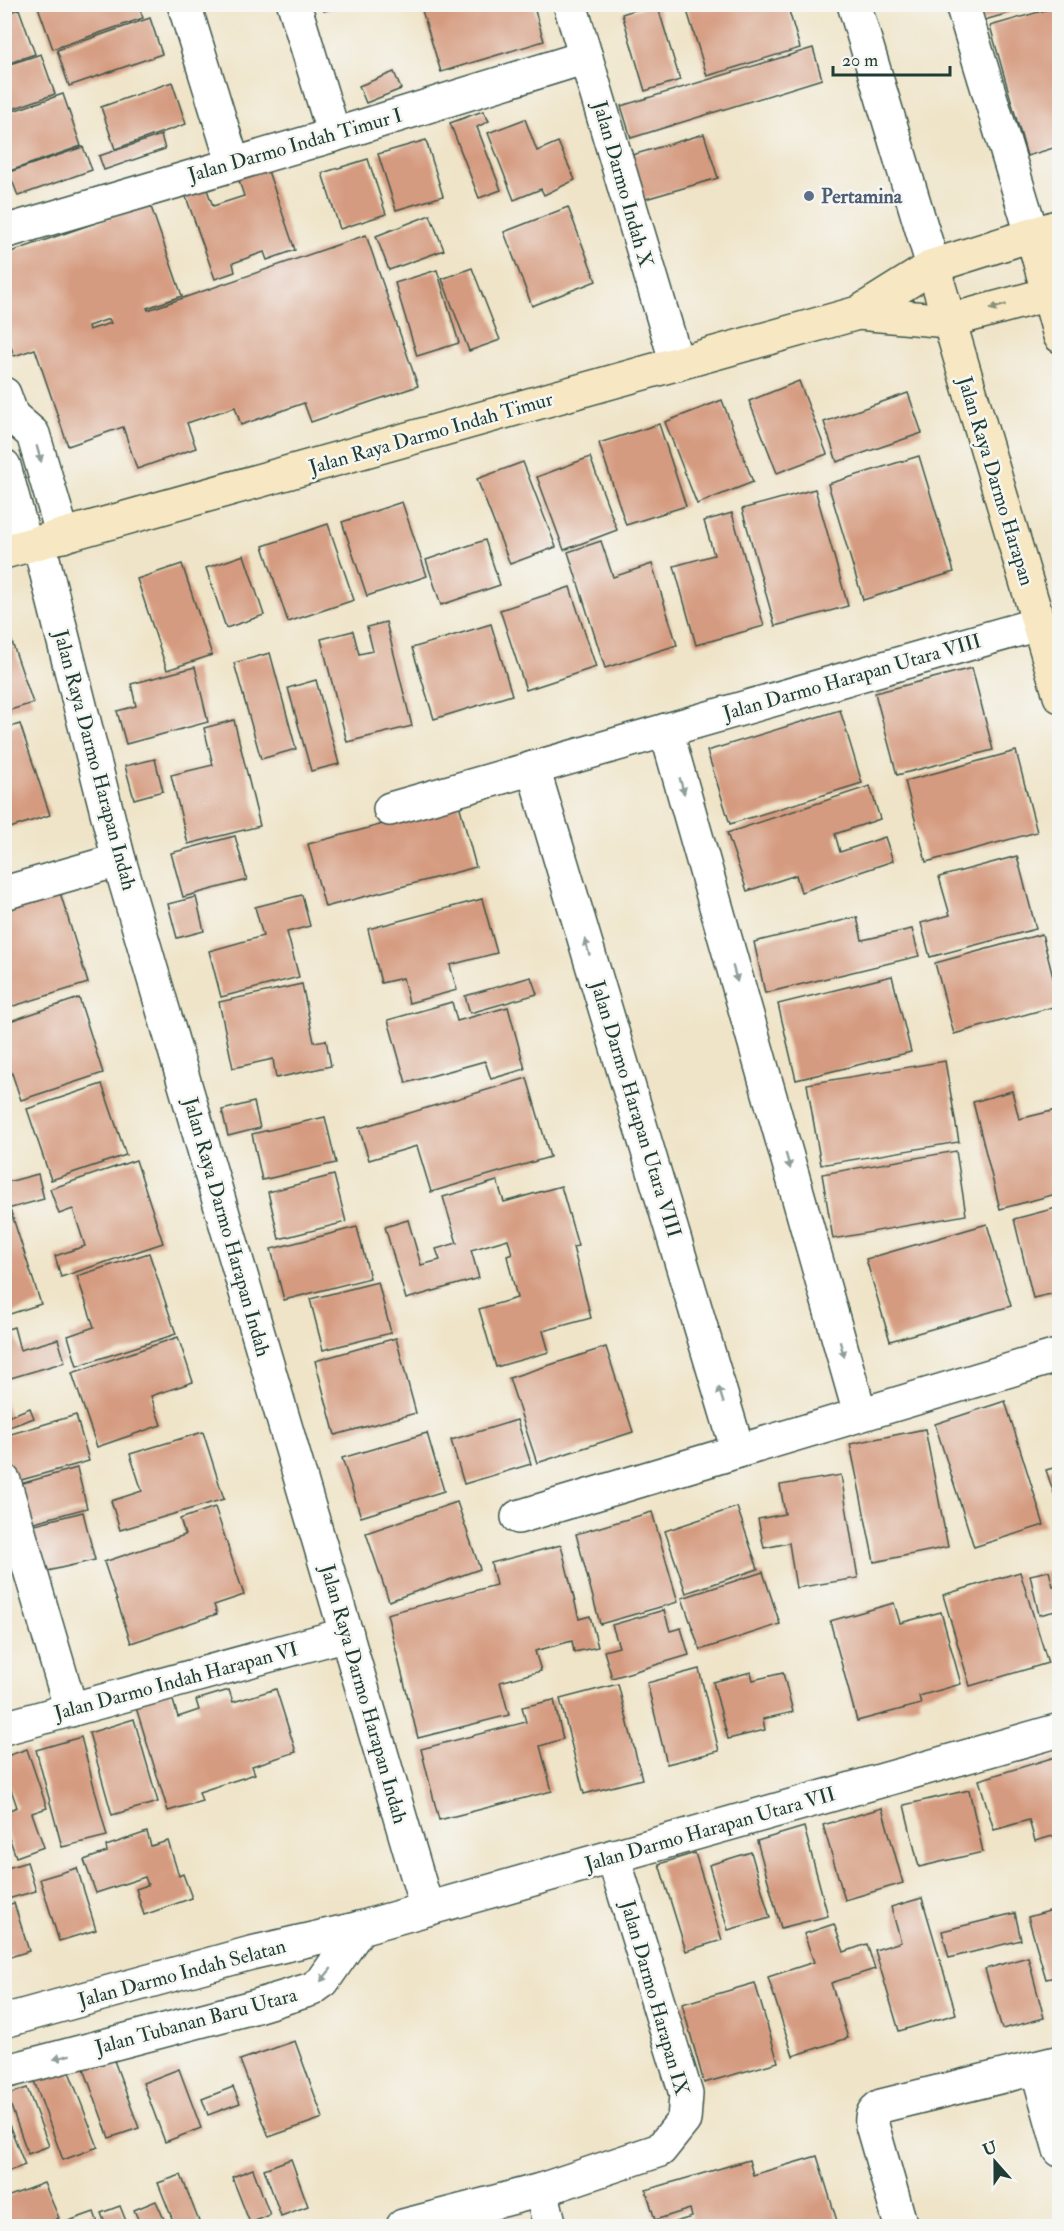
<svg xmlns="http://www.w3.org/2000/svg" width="1064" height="2231" font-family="'IM FELL Double Pica',serif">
<rect width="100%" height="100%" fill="#f6f6f2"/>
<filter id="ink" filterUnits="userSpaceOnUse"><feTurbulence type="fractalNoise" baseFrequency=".0167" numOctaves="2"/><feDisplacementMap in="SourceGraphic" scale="12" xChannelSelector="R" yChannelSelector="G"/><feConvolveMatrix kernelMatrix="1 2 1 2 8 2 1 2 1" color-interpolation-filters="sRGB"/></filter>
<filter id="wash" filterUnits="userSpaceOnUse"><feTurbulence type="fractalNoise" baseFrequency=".008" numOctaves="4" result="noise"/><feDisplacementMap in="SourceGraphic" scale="24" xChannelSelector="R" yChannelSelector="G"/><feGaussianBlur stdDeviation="1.35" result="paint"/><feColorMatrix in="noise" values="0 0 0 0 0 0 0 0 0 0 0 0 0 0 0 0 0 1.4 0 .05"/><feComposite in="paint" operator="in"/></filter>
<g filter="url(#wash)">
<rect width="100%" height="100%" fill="#efe4c8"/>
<g id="blocks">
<g fill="#d59b80" fill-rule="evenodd">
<path d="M 37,4 L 138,4 L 143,18 L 53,49 Z"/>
<path d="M 322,4 L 341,4 L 342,5 L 324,11 Z"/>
<path d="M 420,4 L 533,4 L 544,41 L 441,72 Z"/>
<path d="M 653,4 L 657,4 L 680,80 L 645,91 L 622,14 Z"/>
<path d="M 685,4 L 787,4 L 800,48 L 707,76 Z"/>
<path d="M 975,4 L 1037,4 L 1037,5 L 981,21 Z"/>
<path d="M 1060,6 L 1060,146 L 1027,156 L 990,26 Z"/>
<path d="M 19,9 L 35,54 L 4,65 L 4,14 Z"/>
<path d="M 150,18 L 162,54 L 69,86 L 57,50 Z"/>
<path d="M 813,48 L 822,79 L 631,138 L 621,106 Z"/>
<path d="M 41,54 L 55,94 L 4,112 L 4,66 Z"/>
<path d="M 394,72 L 401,89 L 366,103 L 359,86 Z"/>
<path d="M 172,82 L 186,124 L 115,149 L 101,107 Z"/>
<path d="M 63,94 L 81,146 L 4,173 L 4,114 Z"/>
<path d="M 483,111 L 489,121 L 477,127 L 501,190 L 479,198 L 450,123 Z"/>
<path d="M 525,119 L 537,151 L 558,142 L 575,180 L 544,195 L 541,189 L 514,200 L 488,133 Z"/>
<path d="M 704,134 L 718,178 L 642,200 L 629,156 Z"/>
<path d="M 161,135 L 165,149 L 104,170 L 99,156 Z"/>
<path d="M 426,140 L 443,196 L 396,210 L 378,154 Z"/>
<path d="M 83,147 L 92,170 L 18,196 L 9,172 Z"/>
<path d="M 368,159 L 386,214 L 340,229 L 322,173 Z"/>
<path d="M 266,165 L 295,250 L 267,260 L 264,252 L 233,263 L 235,272 L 215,279 L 185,194 L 206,187 L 213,206 L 244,196 L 237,175 Z"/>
<path d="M 150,204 L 182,296 L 147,308 L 148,310 L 366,235 L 418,386 L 311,422 L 304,403 L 241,425 L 235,407 L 187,423 L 196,448 L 137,469 L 123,427 L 68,446 L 35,349 L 14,356 L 5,328 L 5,254 ZM 109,319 L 111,323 L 89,330 L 88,326 Z"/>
<path d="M 568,207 L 596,281 L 532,306 L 504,232 Z"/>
<path d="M 430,215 L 444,250 L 389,270 L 376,236 Z"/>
<path d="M 472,268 L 500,340 L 469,351 L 442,279 Z"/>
<path d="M 437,270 L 459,343 L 417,356 L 395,283 Z"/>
<path d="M 799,381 L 827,454 L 777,473 L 749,401 Z"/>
<path d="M 908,393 L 922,433 L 837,462 L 824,422 Z"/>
<path d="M 722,400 L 753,482 L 697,504 L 665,422 Z"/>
<path d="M 659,424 L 686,506 L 626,525 L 599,443 Z"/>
<path d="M 919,456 L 954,572 L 863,600 L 828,484 Z"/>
<path d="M 590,457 L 617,530 L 564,550 L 537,477 Z"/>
<path d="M 523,462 L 556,547 L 510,564 L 477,479 Z"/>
<path d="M 815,489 L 848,606 L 775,626 L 742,509 Z"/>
<path d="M 402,502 L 427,576 L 367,596 L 342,522 Z"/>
<path d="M 732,513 L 764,626 L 696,645 L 674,566 L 714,555 L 704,521 Z"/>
<path d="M 328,524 L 354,600 L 288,622 L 263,546 Z"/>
<path d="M 485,540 L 500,585 L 441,605 L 426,560 Z"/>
<path d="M 601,541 L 613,577 L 652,564 L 677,645 L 605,668 L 568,552 Z"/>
<path d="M 244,555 L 264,615 L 226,628 L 206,568 Z"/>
<path d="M 182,564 L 212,655 L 167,670 L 137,579 Z"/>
<path d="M 570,587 L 596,667 L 526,690 L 500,610 Z"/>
<path d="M 4,619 L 33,703 L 4,712 Z"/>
<path d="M 386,622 L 412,726 L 347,742 L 321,639 L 353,631 L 359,654 L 373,651 L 367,627 Z"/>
<path d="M 491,624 L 512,695 L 434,719 L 412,648 Z"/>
<path d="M 270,653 L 296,749 L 261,759 L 234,663 Z"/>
<path d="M 195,667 L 208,722 L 126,744 L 117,711 L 136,706 L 131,684 Z"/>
<path d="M 972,668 L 993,750 L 897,775 L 875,693 Z"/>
<path d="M 316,680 L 339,764 L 311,771 L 288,688 Z"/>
<path d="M 840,710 L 862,783 L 730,824 L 707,751 Z"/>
<path d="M 234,720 L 260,826 L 188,844 L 171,775 L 213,765 L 204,728 Z"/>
<path d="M 20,724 L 50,815 L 4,830 L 4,729 Z"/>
<path d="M 1016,751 L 1037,832 L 926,862 L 905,781 Z"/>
<path d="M 155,759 L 163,791 L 134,799 L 125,766 Z"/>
<path d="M 870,786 L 880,819 L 835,834 L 840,852 L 885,837 L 893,861 L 801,892 L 796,875 L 747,891 L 727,833 Z"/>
<path d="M 459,804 L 476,867 L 325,907 L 308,844 Z"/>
<path d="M 235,836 L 247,880 L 183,897 L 171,853 Z"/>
<path d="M 1017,856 L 1036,929 L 930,957 L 921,923 L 950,915 L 939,877 Z"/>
<path d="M 59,889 L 88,983 L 4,1009 L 4,906 Z"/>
<path d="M 302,895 L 310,926 L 287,932 L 299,977 L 221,997 L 209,951 L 263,936 L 255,907 Z"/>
<path d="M 196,897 L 204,931 L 177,938 L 168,904 Z"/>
<path d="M 482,899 L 497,953 L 450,965 L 457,990 L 409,1003 L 403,978 L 381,983 L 368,929 Z"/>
<path d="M 857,917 L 862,940 L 912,929 L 919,956 L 765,993 L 754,942 Z"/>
<path d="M 1042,934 L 1060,1005 L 954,1034 L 935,963 Z"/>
<path d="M 892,976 L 911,1052 L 796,1080 L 778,1004 Z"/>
<path d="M 531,977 L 537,994 L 470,1013 L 465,996 Z"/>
<path d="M 302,984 L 314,1042 L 326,1040 L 331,1066 L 276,1078 L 273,1059 L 233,1068 L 219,1002 Z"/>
<path d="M 79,998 L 103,1073 L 21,1100 L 4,1050 L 4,1023 Z"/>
<path d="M 452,1002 L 457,1021 L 508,1007 L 525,1069 L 491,1079 L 485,1061 L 406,1083 L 388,1020 Z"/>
<path d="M 945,1061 L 959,1142 L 821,1165 L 807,1084 Z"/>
<path d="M 527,1078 L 550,1157 L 431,1192 L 417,1146 L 369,1160 L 359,1128 Z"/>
<path d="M 102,1084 L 126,1155 L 51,1180 L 27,1109 Z"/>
<path d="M 1012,1091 L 1019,1119 L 1060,1109 L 1060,1193 L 1000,1209 L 973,1102 Z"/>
<path d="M 254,1102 L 260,1128 L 228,1136 L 222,1110 Z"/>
<path d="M 325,1117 L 336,1163 L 262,1180 L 252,1134 Z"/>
<path d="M 956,1151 L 966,1215 L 833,1239 L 822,1174 Z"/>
<path d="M 136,1160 L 163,1243 L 61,1277 L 55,1256 L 85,1246 L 73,1209 L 59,1214 L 50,1189 Z"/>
<path d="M 38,1174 L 44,1199 L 4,1210 L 4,1183 Z"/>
<path d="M 334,1175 L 346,1222 L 279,1239 L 268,1192 Z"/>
<path d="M 497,1181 L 504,1202 L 561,1186 L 578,1246 L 573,1247 L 591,1318 L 543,1331 L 549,1352 L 496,1367 L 479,1309 L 517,1298 L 507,1256 L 512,1254 L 508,1239 L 471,1250 L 479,1278 L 406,1299 L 385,1227 L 408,1220 L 421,1265 L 440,1260 L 436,1249 L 457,1243 L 443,1197 Z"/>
<path d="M 1060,1207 L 1060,1292 L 1033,1298 L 1014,1219 Z"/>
<path d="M 11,1212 L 41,1304 L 4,1316 L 4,1214 Z"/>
<path d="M 987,1224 L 1011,1306 L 890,1341 L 866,1259 Z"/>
<path d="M 357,1227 L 370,1278 L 284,1300 L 271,1249 Z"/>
<path d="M 149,1253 L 176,1334 L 77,1366 L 68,1336 L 94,1327 L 77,1276 Z"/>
<path d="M 378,1282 L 391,1333 L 323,1350 L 310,1299 Z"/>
<path d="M 14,1327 L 20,1350 L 58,1339 L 65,1362 L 4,1380 L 4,1330 Z"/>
<path d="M 178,1337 L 193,1382 L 151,1396 L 161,1425 L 97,1447 L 72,1373 Z"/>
<path d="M 396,1338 L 416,1413 L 335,1435 L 315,1361 Z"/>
<path d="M 606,1347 L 633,1432 L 537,1463 L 509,1378 Z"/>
<path d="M 4,1401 L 10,1416 L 30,1408 L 34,1418 L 4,1429 Z"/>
<path d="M 1005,1401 L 1044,1525 L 974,1547 L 935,1424 Z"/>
<path d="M 76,1415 L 89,1461 L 14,1482 L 4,1448 L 4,1436 Z"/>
<path d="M 517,1420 L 531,1464 L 464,1484 L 451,1440 Z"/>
<path d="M 925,1429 L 948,1547 L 874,1562 L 850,1444 Z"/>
<path d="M 203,1432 L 224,1499 L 120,1530 L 111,1501 L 142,1491 L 130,1454 Z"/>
<path d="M 427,1433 L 444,1491 L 361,1517 L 342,1458 Z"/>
<path d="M 1060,1466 L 1060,1508 L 1059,1508 L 1046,1470 Z"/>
<path d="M 77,1468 L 87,1508 L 19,1526 L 9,1487 Z"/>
<path d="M 841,1475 L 858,1578 L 796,1588 L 789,1543 L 764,1548 L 758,1519 L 785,1514 L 780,1485 Z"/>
<path d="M 457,1502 L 480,1569 L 389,1601 L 366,1533 Z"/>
<path d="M 215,1507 L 244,1595 L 214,1605 L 217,1614 L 131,1643 L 104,1562 L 185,1535 L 180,1519 Z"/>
<path d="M 737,1507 L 758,1569 L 686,1593 L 665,1531 Z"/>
<path d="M 83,1512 L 95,1560 L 39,1573 L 27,1526 Z"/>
<path d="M 652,1512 L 678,1602 L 600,1624 L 576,1534 Z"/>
<path d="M 561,1545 L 579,1619 L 590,1616 L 598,1647 L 574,1652 L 572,1641 L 535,1651 L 541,1671 L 500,1682 L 509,1715 L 418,1738 L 387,1614 L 496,1585 L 491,1563 Z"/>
<path d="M 1049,1571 L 1053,1586 L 1060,1584 L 1060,1610 L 1039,1615 L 1030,1575 Z"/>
<path d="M 763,1572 L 780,1624 L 700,1650 L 682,1598 Z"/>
<path d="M 1020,1572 L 1048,1663 L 970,1686 L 943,1595 Z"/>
<path d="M 894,1603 L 900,1623 L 941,1612 L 961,1684 L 919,1696 L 921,1704 L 857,1721 L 830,1621 Z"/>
<path d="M 664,1610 L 670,1631 L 681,1628 L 689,1655 L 612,1678 L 604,1651 L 619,1647 L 612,1625 Z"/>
<path d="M 699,1669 L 719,1751 L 667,1764 L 647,1683 Z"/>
<path d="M 751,1672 L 753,1680 L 783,1673 L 793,1712 L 763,1719 L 765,1730 L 728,1739 L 713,1682 Z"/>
<path d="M 618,1684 L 642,1779 L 584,1794 L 560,1699 Z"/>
<path d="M 276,1689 L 296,1752 L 252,1766 L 255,1774 L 199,1792 L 202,1801 L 168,1811 L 134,1701 L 170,1691 L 178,1717 L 199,1710 L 196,1700 L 229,1690 L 233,1702 Z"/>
<path d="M 554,1700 L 563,1739 L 540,1746 L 552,1791 L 439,1820 L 421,1749 L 526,1722 L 522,1707 Z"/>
<path d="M 134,1719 L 158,1802 L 112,1815 L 89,1733 Z"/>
<path d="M 81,1737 L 107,1836 L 62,1847 L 36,1750 Z"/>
<path d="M 27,1749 L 47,1808 L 32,1813 L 44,1847 L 16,1857 L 4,1823 L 4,1812 L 17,1807 L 4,1769 L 4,1757 Z"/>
<path d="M 1055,1757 L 1060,1774 L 1060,1834 L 1035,1841 L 1029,1820 L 994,1830 L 979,1780 Z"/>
<path d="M 969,1790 L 983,1852 L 919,1867 L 904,1805 Z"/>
<path d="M 882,1808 L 903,1883 L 845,1900 L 823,1825 Z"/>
<path d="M 804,1827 L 828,1916 L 781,1928 L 757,1841 Z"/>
<path d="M 147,1832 L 151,1846 L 168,1841 L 179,1876 L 183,1874 L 192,1898 L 144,1915 L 136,1889 L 148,1885 L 145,1877 L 96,1893 L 84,1860 L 107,1852 L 106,1846 Z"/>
<path d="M 751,1852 L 770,1918 L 728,1930 L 709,1865 Z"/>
<path d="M 695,1853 L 722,1940 L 686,1951 L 659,1864 Z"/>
<path d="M 27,1862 L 36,1891 L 4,1900 L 4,1869 Z"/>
<path d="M 77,1868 L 96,1930 L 59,1941 L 40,1879 Z"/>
<path d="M 922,1898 L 956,2014 L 899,2031 L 875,1950 L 901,1942 L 891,1907 Z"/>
<path d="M 14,1903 L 29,1951 L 4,1959 L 4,1906 Z"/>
<path d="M 1060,1908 L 1060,1976 L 1046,1979 L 1028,1917 Z"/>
<path d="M 1015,1913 L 1021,1940 L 949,1958 L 942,1931 Z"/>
<path d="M 834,1924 L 844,1952 L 867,1944 L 875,1969 L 831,1983 L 848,2038 L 793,2056 L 768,1977 L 814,1962 L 804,1934 Z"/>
<path d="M 1028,1957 L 1044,2018 L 1002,2029 L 985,1969 Z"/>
<path d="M 755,1983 L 778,2062 L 704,2083 L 682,2004 Z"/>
<path d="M 295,2041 L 323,2118 L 269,2137 L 240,2060 Z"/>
<path d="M 112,2055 L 139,2128 L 109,2138 L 83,2066 Z"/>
<path d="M 68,2069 L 98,2147 L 63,2160 L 34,2081 Z"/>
<path d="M 179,2069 L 201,2128 L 165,2142 L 143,2083 Z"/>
<path d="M 233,2087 L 240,2103 L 208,2115 L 202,2099 Z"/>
<path d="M 27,2088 L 49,2146 L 28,2154 L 7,2095 Z"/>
<path d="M 4,2112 L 25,2165 L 4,2173 Z"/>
<path d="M 817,2156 L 837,2221 L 820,2226 L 661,2226 L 692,2217 L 690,2209 L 655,2220 L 646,2190 L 749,2160 L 753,2175 Z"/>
<path d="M 291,2159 L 308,2206 L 281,2216 L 264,2169 Z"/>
<path d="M 253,2169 L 270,2215 L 250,2223 L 232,2177 Z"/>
<path d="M 181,2175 L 200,2224 L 193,2226 L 175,2226 L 158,2183 Z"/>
<path d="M 44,2183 L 59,2218 L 56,2219 L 58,2226 L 4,2226 L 4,2198 Z"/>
<path d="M 156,2201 L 167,2226 L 141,2226 L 134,2210 Z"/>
<path d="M 120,2206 L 128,2226 L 106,2226 L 101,2213 Z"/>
<path d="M 94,2212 L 99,2226 L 65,2226 L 63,2223 Z"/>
</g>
</g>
</g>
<g filter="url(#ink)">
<use href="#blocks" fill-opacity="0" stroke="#3e564a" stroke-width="1.5"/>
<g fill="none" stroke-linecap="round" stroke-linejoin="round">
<g stroke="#3e564a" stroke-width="36">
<g id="street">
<path d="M 184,4 L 233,163"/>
<path d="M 294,4 L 334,135"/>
<path d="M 570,4 L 677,364"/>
<path d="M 854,4 L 933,266"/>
<path d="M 962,4 L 1032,234"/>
<path d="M 4,232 L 334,135 L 586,57"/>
<path d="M 4,394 L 12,416 L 33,434 L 63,536"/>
<path d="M 4,466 L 26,546"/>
<path d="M 39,543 L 119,860 L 427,1909"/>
<path d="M 666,730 L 860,1414"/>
<path d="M 533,768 L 738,1451"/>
<path d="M 390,809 L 1038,624"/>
<path d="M 4,893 L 119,860"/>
<path d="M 4,1481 L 71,1710"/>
<path d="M 518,1517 L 1060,1355"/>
<path d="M 4,1728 L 347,1634"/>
<path d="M 4,2021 L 251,1953 L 360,1928 L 1060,1730"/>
<path d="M 1037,2068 L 1060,2150"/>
<path d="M 4,2072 L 253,2007 L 312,1989 L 323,1981 L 360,1928"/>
<path d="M 403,2226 L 541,2190"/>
<path d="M 550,2226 L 541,2190 L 660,2150 L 684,2120 L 686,2094 L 613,1856"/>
<path d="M 901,2226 L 872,2125 C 871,2115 873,2111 881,2106 L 1060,2062"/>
</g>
</g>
<g stroke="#3e564a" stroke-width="36">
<g id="secondary">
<path d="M 1032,234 L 1060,336"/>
<path d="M 933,266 L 1060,696"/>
<path d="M 858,313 L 948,321 L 1060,291"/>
<path d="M 4,552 L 858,313 L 933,266 L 1060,226"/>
</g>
</g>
<use href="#street" stroke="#fff" stroke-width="33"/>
<use href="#secondary" stroke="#f7e8c3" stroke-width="33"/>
</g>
<defs><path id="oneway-solid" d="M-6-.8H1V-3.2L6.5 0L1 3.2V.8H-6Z" transform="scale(1.5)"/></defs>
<use fill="#8b927c" href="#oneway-solid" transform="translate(998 307) rotate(164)"/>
<g fill="#8f9e9a">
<use href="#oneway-solid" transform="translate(39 454) rotate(74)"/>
<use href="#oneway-solid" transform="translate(682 786) rotate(74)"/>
<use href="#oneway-solid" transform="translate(587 947) rotate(-107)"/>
<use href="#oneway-solid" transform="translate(735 974) rotate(74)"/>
<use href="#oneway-solid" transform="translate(788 1161) rotate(74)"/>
<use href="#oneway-solid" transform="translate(842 1349) rotate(74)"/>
<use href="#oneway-solid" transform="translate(721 1395) rotate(-107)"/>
<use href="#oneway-solid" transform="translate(326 1975) rotate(129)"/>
<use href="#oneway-solid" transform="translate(62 2057) rotate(165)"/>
</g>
</g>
<circle fill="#5c6f8a" stroke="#f6f6f2" stroke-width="2" cx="809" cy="196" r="6"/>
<g text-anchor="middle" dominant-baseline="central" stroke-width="5" stroke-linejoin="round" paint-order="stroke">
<g font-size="20" fill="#1f3d34" stroke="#f6f6f2">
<text transform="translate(295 145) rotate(-16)">Jalan Darmo Indah Timur I</text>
<text transform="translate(623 184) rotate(74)">Jalan Darmo Indah X</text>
<text transform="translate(431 433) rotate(-16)">Jalan Raya Darmo Indah Timur</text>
<text transform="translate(996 481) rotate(73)">Jalan Raya Darmo Harapan</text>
<text transform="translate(852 677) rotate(-16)">Jalan Darmo Harapan Utara VIII</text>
<text transform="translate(95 760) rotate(75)">Jalan Raya Darmo Harapan Indah</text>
<text transform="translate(636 1109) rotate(73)">Jalan Darmo Harapan Utara VIII</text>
<text transform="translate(227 1227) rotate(74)">Jalan Raya Darmo Harapan Indah</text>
<text transform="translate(176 1681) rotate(-15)">Jalan Darmo Indah Harapan VI</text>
<text transform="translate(364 1694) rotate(74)">Jalan Raya Darmo Harapan Indah</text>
<text transform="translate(710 1829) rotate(-16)">Jalan Darmo Harapan Utara VII</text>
<text transform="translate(182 1973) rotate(-15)">Jalan Darmo Indah Selatan</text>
<text transform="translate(655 1998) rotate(74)">Jalan Darmo Harapan IX</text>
<text transform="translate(196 2021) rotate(-15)">Jalan Tubanan Baru Utara</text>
</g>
<g font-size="20" font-weight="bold" fill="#4e5e75" stroke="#f6f6f2" text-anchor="start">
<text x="821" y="196">Pertamina</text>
</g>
</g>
<rect width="1064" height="2231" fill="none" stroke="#f6f6f2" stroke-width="24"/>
<g transform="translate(995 2162) rotate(339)" stroke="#f6f6f2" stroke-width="4.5" paint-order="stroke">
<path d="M0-4.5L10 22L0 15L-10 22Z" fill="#1f3d34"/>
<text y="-9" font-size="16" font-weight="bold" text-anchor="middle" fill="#1f3d34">U</text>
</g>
<path d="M833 66v9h117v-9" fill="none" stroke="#1f3d34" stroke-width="3"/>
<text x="842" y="66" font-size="18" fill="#1f3d34" stroke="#f6f6f2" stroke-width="4.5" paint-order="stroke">20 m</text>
</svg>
